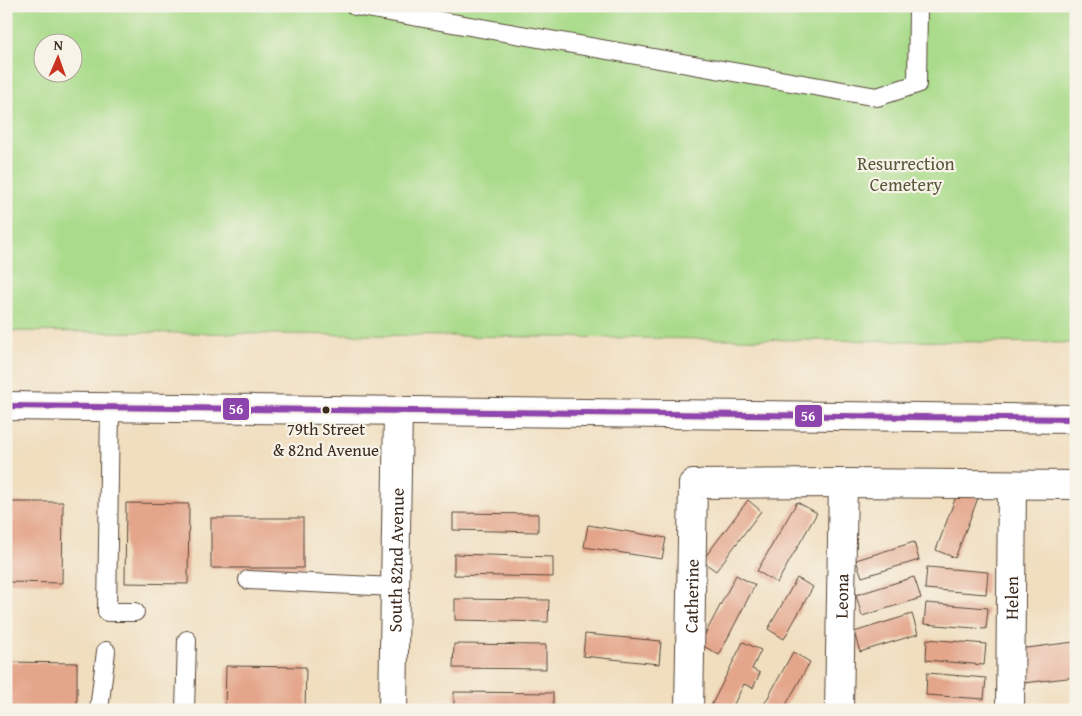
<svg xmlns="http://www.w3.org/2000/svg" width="1082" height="716" font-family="'Gentium Book Plus',serif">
<rect width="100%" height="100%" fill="#f7f3e8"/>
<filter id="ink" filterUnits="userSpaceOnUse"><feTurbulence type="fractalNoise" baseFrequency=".02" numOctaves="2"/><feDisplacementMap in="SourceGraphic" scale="10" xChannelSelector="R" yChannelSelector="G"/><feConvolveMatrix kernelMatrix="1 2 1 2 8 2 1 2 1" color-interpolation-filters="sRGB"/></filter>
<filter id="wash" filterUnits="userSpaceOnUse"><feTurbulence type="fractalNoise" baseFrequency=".0096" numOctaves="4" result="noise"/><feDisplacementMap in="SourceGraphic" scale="20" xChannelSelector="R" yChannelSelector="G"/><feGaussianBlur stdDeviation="1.12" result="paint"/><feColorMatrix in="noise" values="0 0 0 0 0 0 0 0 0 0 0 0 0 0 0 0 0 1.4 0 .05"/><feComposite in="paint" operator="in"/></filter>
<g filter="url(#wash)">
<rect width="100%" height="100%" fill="#f0debf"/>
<path fill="#a9db8a" stroke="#728254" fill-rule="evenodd" d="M 6,6 L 1076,6 L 1076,343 L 6,331 ZM 42,42 L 72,42 L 72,72 L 42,72 Z"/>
<g id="blocks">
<g fill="#e4a68b">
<path d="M 958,491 L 978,498 L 955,558 L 936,550 Z"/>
<path d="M 748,500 L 761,511 L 716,571 L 702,561 Z"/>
<path d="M 6,502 L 63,502 L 62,583 L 6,582 Z"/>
<path d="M 797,502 L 817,513 L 777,583 L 757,571 Z"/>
<path d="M 126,503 L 189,504 L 188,584 L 125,583 Z"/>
<path d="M 453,513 L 538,514 L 538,532 L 453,530 Z"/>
<rect x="211" y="518" width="92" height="50"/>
<path d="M 588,525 L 666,538 L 662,559 L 584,547 Z"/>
<path d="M 914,542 L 919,560 L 862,577 L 856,560 Z"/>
<path d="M 454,554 L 553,557 L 553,577 L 454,575 Z"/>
<path d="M 927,567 L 988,572 L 986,594 L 925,589 Z"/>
<path d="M 736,575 L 755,585 L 719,655 L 700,644 Z"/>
<path d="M 914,577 L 921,598 L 862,616 L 856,595 Z"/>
<path d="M 797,578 L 813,587 L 784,639 L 768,629 Z"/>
<path d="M 455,599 L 549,600 L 548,622 L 455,620 Z"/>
<path d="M 926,603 L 988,608 L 986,629 L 924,624 Z"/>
<path d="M 912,614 L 918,634 L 860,652 L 854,632 Z"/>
<path d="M 585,634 L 661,641 L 659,664 L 583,656 Z"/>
<path d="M 927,639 L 986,644 L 984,665 L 926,660 Z"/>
<path d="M 743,642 L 761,650 L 752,669 L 760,673 L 753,688 L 744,684 L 731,710 L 709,710 Z"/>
<path d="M 1074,642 L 1076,677 L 1023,683 L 1019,649 Z"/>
<path d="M 454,644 L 546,645 L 546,669 L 453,668 Z"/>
<path d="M 793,652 L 810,662 L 783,710 L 761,710 Z"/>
<path d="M 6,662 L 77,663 L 77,710 L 6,710 Z"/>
<path d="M 226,666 L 306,667 L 305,710 L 225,710 Z"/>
<path d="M 927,673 L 986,678 L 984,699 L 926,695 Z"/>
<path d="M 454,692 L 553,693 L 553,710 L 454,710 Z"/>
</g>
</g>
</g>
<g filter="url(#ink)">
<use href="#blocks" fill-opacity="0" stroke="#564536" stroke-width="1"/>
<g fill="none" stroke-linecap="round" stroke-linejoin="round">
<g stroke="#564536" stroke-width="20">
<g id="lane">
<path d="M 355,6 L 877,97 L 917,84 L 918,6"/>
<path d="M 110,407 L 107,612 L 135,612"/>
<path d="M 248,580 L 394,587"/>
<path d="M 99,710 L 106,651"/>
<path d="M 185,710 L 187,640"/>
</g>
</g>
<g stroke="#564536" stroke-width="30">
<g id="street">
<path id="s1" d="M 393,710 L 398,411"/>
<path id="s2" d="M 689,710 L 693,484 L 843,483 L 1076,485"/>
<path id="s3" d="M 839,710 L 843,483"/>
<path id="s4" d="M 1010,710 L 1012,485"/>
</g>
</g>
<g stroke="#564536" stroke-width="30">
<path id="secondary" d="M 6,406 L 1076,419"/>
</g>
<use href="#lane" stroke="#fff" stroke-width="18"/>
<use href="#street" stroke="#fff" stroke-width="28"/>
<use href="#secondary" stroke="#fff" stroke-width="28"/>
<g stroke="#f7f3e8" stroke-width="10">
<path id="bus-1" d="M 6,406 L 1076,419"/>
</g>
<use href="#bus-1" stroke="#8e44ad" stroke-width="6"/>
</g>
</g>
<circle fill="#3b2a1e" stroke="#f7f3e8" stroke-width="2" cx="326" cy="410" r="4.5"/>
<g text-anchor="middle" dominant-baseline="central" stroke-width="4.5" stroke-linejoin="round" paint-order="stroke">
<g font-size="17" fill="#3b2a1e" stroke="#f7f3e8">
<text x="326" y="428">79th Street<tspan x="326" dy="21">&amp; 82nd Avenue</tspan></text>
</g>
<g font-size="18" fill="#565639" stroke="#f7f3e8">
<text x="906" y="163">Resurrection<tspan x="906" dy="21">Cemetery</tspan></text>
</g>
<g font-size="18" fill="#3b2a1e" stroke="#f7f3e8">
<text stroke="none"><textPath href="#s1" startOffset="150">South 82nd Avenue</textPath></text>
<text stroke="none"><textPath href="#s3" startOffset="114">Leona</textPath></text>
<text stroke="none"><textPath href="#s2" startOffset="114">Catherine</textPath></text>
<text stroke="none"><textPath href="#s4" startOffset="112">Helen</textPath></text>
</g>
</g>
<g stroke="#f7f3e8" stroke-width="2">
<rect x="222" y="397" width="28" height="24" rx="5" fill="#8e44ad"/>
<rect x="794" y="404" width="29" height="24" rx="5" fill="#8e44ad"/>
</g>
<g font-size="14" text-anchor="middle" font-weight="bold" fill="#fff">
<text x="236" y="414">56</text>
<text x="808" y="421">56</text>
</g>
<rect width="1082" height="716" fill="none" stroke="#f7f3e8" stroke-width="25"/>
<g transform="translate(58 58) rotate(2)"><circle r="24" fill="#f7f3e8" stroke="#aca397"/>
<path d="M0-4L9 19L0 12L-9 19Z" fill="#c8321e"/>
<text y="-8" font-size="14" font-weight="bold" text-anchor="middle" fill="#3b2a1e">N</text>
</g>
</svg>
